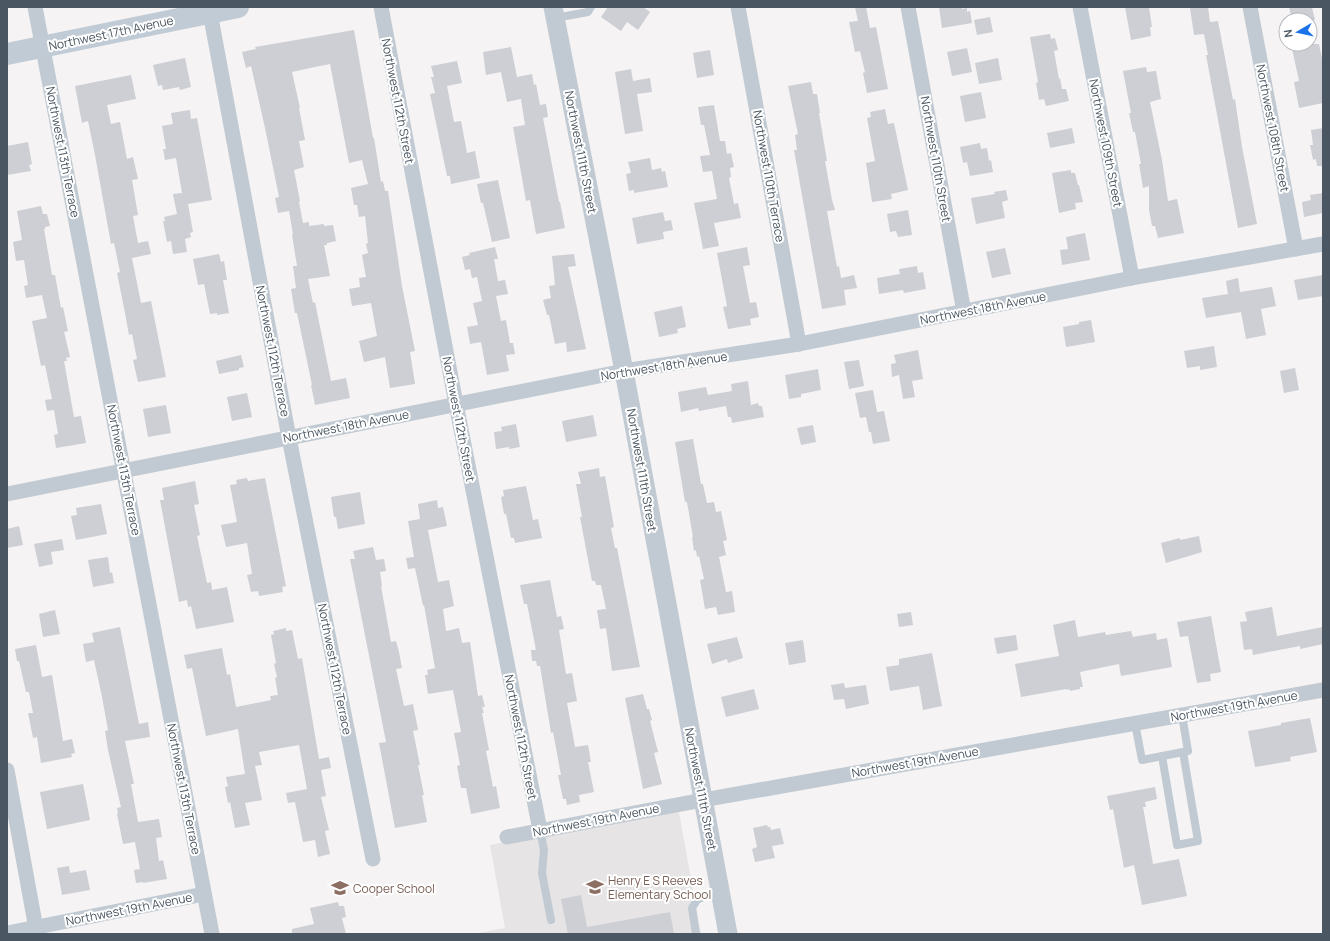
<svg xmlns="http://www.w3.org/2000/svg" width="1330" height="941" font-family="Manrope,sans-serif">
<rect width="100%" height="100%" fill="#f5f3f3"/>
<path fill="#e6e4e5" d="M 678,807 L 701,934 L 473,934 L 505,928 L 490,845 Z"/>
<g fill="#cdcfd5">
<path d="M 608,7 L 643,7 L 650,12 L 638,30 L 627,22 L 621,31 L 601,17 Z"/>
<path d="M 855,7 L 866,7 L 870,28 L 876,27 L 888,89 L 867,93 L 863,73 L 865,72 L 860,51 L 855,52 L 849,22 L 858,21 Z"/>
<path d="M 939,7 L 962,7 L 962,9 L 967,8 L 967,12 L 970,11 L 972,23 L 942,28 Z"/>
<path d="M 1125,7 L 1149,7 L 1152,27 L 1150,27 L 1151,36 L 1131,40 Z"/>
<path d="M 1198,7 L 1208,7 L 1210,22 L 1218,21 L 1233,100 L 1235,99 L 1242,147 L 1257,224 L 1238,228 L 1206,55 L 1208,55 L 1204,34 L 1194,35 L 1190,8 Z"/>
<path d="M 1289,7 L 1312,7 L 1315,20 L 1292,20 Z"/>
<path d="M 990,17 L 993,32 L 977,35 L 974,20 Z"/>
<path d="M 354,30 L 373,138 L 374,138 L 381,182 L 383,181 L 385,191 L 388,191 L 402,286 L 415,351 L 410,352 L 415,384 L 390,388 L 385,357 L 364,362 L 359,341 L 377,336 L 371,303 L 352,306 L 349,289 L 360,287 L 359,278 L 366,277 L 362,255 L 368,253 L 366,244 L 368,243 L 365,216 L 359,217 L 357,205 L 354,205 L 351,188 L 368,184 L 362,160 L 349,163 L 330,64 L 310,68 L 292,72 L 300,108 L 299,108 L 305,140 L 299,141 L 304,167 L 294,170 L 300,201 L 299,202 L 303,223 L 309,222 L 309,226 L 324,224 L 324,226 L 333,225 L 336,241 L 327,243 L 327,245 L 324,245 L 330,276 L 308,279 L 313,303 L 315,302 L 331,381 L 346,378 L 350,398 L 315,405 L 311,385 L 312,385 L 297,313 L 295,313 L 291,289 L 296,288 L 293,266 L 297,266 L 292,235 L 293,234 L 289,211 L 278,213 L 275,198 L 279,197 L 265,128 L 251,66 L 246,68 L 242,52 L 256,49 L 255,47 L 267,45 Z"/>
<path d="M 1050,34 L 1051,39 L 1055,38 L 1058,50 L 1054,51 L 1059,79 L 1060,78 L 1062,89 L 1066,89 L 1069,101 L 1046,106 L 1044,99 L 1039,100 L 1036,83 L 1038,82 L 1030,37 Z"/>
<path d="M 1291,44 L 1319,44 L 1323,63 L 1323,103 L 1299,108 L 1294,82 L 1299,81 Z"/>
<path d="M 511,47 L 517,77 L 532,74 L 534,85 L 536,84 L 540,105 L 546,104 L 548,117 L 543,118 L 559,202 L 560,202 L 565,228 L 536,234 L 530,200 L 526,201 L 513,127 L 525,125 L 521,99 L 507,102 L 501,72 L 486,75 L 483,52 Z"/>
<path d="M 967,48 L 972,72 L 952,76 L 947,52 Z"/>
<path d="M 710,50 L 714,75 L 697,78 L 693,53 Z"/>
<path d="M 185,58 L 191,87 L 180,90 L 179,87 L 163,90 L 162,85 L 158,86 L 153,65 Z"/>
<path d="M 998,58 L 1002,80 L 979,84 L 975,63 Z"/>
<path d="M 457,61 L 462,83 L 447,86 L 454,122 L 461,121 L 467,153 L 475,151 L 480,178 L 451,184 L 450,176 L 447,176 L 430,94 L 435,93 L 431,77 L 434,77 L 431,66 Z"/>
<path d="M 1146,67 L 1147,72 L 1156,71 L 1161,99 L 1150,102 L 1162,160 L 1168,201 L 1177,199 L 1184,233 L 1158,238 L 1155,226 L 1152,226 L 1149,210 L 1149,186 L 1143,188 L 1139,164 L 1141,164 L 1135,132 L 1133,132 L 1129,113 L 1131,113 L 1123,71 Z"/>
<path d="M 631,69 L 633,81 L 650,78 L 652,92 L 637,94 L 643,131 L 625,134 L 615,72 Z"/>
<path d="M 131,75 L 136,99 L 107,105 L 111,124 L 120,122 L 127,159 L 133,157 L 138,179 L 132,180 L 138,215 L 133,216 L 138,243 L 148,241 L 151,254 L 132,258 L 141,303 L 151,301 L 166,377 L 138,382 L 133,360 L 137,359 L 132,334 L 129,335 L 125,313 L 117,273 L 120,272 L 114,243 L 111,244 L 95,155 L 88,121 L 82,123 L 75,86 Z"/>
<path d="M 811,82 L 813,94 L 817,94 L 820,113 L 819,113 L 827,161 L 825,161 L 832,200 L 835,210 L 827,211 L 837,267 L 839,266 L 841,278 L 854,275 L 857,288 L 844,290 L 846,305 L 822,309 L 794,150 L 797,150 L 795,135 L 798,134 L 788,86 Z"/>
<path d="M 981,92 L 986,118 L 965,122 L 960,96 Z"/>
<path d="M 714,105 L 720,141 L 725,141 L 727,154 L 731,153 L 734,167 L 730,168 L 731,177 L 729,178 L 734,204 L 738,203 L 741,218 L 714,223 L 719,246 L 703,249 L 694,203 L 717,199 L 712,171 L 703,172 L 700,156 L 710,155 L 704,125 L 701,125 L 698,107 Z"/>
<path d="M 885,109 L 888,124 L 894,123 L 908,190 L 891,194 L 892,199 L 872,202 L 866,163 L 875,161 L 867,118 L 871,117 L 870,112 Z"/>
<path d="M 190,110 L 191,119 L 197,118 L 212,200 L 188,204 L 193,232 L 190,233 L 191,237 L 185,239 L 187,252 L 173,254 L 171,241 L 167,242 L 163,221 L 165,221 L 164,217 L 177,214 L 173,194 L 182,193 L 176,158 L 165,160 L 163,149 L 166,149 L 162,126 L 173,124 L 171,113 Z"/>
<path d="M 1072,128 L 1075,143 L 1050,148 L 1047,133 Z"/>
<path d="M 1323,128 L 1323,166 L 1317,166 L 1316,159 L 1313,160 L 1310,145 L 1313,145 L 1311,130 Z"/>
<path d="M 28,142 L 32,164 L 29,165 L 31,171 L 7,175 L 7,146 Z"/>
<path d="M 980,143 L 981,149 L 987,148 L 989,161 L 991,160 L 993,172 L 970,176 L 967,162 L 963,163 L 960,147 Z"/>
<path d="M 650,158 L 652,170 L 661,168 L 662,172 L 665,171 L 668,187 L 634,193 L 634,190 L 629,191 L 626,174 L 631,173 L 628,162 Z"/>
<path d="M 1071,170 L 1071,173 L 1075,173 L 1078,185 L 1079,185 L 1083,202 L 1075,203 L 1076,209 L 1059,213 L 1052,173 Z"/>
<path d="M 498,180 L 506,219 L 510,238 L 492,242 L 483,203 L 481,203 L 477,184 Z"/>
<path d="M 1006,190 L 1008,200 L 1002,202 L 1005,218 L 976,224 L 971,198 L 995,194 L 994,192 Z"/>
<path d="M 1323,193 L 1323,213 L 1304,217 L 1302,202 L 1311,200 L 1310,195 Z"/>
<path d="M 41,206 L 43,214 L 47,214 L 50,226 L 45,227 L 45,229 L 44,229 L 52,275 L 55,275 L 61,308 L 63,307 L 68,331 L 64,332 L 70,357 L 66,358 L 67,361 L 64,361 L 74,417 L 81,416 L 86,443 L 56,448 L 54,435 L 58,434 L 54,410 L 47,411 L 45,400 L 52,399 L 45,365 L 41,366 L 32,321 L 47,318 L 42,295 L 26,298 L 24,286 L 28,285 L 24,260 L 16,261 L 13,242 L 22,240 L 17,211 Z"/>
<path d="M 908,210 L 912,235 L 898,237 L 896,231 L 890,232 L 887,214 Z"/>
<path d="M 663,212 L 665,221 L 671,220 L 673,230 L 663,232 L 664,239 L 637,244 L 632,218 Z"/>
<path d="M 1085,233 L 1090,260 L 1062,265 L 1060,250 L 1068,249 L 1066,237 Z"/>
<path d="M 495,247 L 498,259 L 494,259 L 498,281 L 505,280 L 508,294 L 496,296 L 501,321 L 506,320 L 510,343 L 513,343 L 515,354 L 506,355 L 509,371 L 487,375 L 481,342 L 470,344 L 467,327 L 478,325 L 473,303 L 482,301 L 477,277 L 472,278 L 470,269 L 465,270 L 462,257 L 470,255 L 469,253 Z"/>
<path d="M 747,247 L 750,265 L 743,266 L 750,303 L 756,302 L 759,317 L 750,319 L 751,325 L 728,329 L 723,307 L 727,306 L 717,253 Z"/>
<path d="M 1005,248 L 1011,274 L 992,278 L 986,252 Z"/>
<path d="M 219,254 L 221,262 L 224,261 L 227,280 L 223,280 L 229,313 L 217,315 L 217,313 L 210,314 L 204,284 L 198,285 L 193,259 Z"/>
<path d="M 574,254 L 576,266 L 568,267 L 586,349 L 567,352 L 566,342 L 555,344 L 549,315 L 547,315 L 543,300 L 551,298 L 549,286 L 555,285 L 552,256 Z"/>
<path d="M 917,266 L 918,273 L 923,272 L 926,289 L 904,293 L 903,290 L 879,294 L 877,278 L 900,274 L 899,269 Z"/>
<path d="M 1323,275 L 1323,296 L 1298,300 L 1294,280 Z"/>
<path d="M 1238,278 L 1240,292 L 1272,287 L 1276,306 L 1261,309 L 1266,335 L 1246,339 L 1241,312 L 1206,318 L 1202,298 L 1228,294 L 1226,281 Z"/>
<path d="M 682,306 L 686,327 L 677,329 L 678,333 L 659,337 L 654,312 Z"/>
<path d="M 1091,320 L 1095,342 L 1066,347 L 1063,327 L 1079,324 L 1079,322 Z"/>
<path d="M 1214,346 L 1217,367 L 1200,370 L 1200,366 L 1187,368 L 1184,351 Z"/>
<path d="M 918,350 L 923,379 L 912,381 L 915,397 L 903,399 L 899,375 L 892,377 L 891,364 L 896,363 L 894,355 Z"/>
<path d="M 241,355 L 244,367 L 239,368 L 239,370 L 219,374 L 216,361 Z"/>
<path d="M 859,360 L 864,386 L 849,389 L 844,362 Z"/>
<path d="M 1295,368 L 1299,390 L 1284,393 L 1280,371 Z"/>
<path d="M 818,369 L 821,390 L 801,394 L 801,397 L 789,399 L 785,375 Z"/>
<path d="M 748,381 L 751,405 L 758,403 L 759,406 L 762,406 L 764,417 L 732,423 L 731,417 L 728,417 L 726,406 L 699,411 L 698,408 L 681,412 L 678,392 L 706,387 L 708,395 L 732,391 L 731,384 Z"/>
<path d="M 873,390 L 877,412 L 884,411 L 890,441 L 873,444 L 871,432 L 869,432 L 866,417 L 860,418 L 855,393 Z"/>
<path d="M 247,393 L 252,417 L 232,421 L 227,397 Z"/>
<path d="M 166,405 L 171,433 L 148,437 L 143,409 Z"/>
<path d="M 593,415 L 597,436 L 566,442 L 562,421 Z"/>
<path d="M 516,424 L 520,447 L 509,449 L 509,447 L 496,449 L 494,432 L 502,431 L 501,427 Z"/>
<path d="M 813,425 L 816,442 L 801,445 L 797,428 Z"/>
<path d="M 693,439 L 701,484 L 703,484 L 707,503 L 714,502 L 716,512 L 721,511 L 727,540 L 723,541 L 726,555 L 719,557 L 726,592 L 732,591 L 735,612 L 718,615 L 716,607 L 705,609 L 700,580 L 704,579 L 699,556 L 697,557 L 696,550 L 694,551 L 692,537 L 693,537 L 687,502 L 685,502 L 675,442 Z"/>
<path d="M 599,468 L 600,477 L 605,476 L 614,527 L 611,528 L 615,548 L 617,548 L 640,667 L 612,671 L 606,628 L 600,629 L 597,610 L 606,609 L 601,585 L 596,585 L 595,581 L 592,581 L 580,517 L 582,517 L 576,484 L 581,484 L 578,472 Z"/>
<path d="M 247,478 L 248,481 L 265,478 L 286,586 L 282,587 L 283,592 L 259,596 L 258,591 L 251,592 L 247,575 L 252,574 L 247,543 L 226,547 L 221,525 L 237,522 L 230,485 L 237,484 L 236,480 Z"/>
<path d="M 195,481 L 199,504 L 194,505 L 200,535 L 197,536 L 207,583 L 211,582 L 212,590 L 227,587 L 234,622 L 196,629 L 191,606 L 188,607 L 187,600 L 179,602 L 160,500 L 164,500 L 162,488 Z"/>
<path d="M 526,486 L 533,520 L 538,519 L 542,538 L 515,543 L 514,538 L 511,538 L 506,514 L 504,514 L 501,497 L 504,496 L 503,490 Z"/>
<path d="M 360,492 L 365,524 L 338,529 L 336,517 L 334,517 L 331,497 Z"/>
<path d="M 437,500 L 438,508 L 443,507 L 447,526 L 428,530 L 438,582 L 449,580 L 454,606 L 443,609 L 446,631 L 459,628 L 462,643 L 470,642 L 478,696 L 482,695 L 485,707 L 482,707 L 484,713 L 482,713 L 489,750 L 486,751 L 493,787 L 496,786 L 500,808 L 471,814 L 466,788 L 461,788 L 457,766 L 460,765 L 454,733 L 461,732 L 453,690 L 428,694 L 425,675 L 428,675 L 427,670 L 435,668 L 424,605 L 423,606 L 415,568 L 408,569 L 406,558 L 414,557 L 408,521 L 420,519 L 418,504 Z"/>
<path d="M 101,504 L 107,534 L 76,540 L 71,516 L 77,515 L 76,508 Z"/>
<path d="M 19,526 L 23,545 L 7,548 L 7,529 Z"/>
<path d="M 1199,536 L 1202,552 L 1166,563 L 1161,543 L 1180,538 L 1180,540 Z"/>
<path d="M 62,539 L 64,550 L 51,552 L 53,564 L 39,567 L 34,544 Z"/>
<path d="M 373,547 L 376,560 L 384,559 L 386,571 L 380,572 L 382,586 L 381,586 L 391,642 L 396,641 L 399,652 L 402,668 L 396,669 L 404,706 L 413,704 L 418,730 L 413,731 L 420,765 L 418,765 L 424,795 L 422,795 L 427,822 L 395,828 L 379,743 L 386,742 L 350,559 L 355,559 L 353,551 Z"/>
<path d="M 108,557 L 110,573 L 112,572 L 114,583 L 93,587 L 88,560 Z"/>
<path d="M 550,580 L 557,617 L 561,616 L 564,629 L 559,630 L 566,674 L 572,673 L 577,701 L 567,703 L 575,747 L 588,745 L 591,762 L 588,762 L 594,792 L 579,795 L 580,802 L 567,805 L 566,799 L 563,799 L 558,775 L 561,775 L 553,732 L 551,733 L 540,666 L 537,666 L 536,661 L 532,661 L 531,650 L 536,650 L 527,604 L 524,604 L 520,585 Z"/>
<path d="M 1272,607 L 1277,636 L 1323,627 L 1323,644 L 1300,649 L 1300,646 L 1253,655 L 1252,649 L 1244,650 L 1240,622 L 1247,621 L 1245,612 Z"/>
<path d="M 55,610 L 60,634 L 43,637 L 39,614 Z"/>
<path d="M 911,612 L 913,625 L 899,627 L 897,614 Z"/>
<path d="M 1211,616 L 1221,672 L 1210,674 L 1211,681 L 1197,683 L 1188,636 L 1180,637 L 1177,622 Z"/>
<path d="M 1075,620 L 1078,637 L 1105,632 L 1106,635 L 1131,631 L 1133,637 L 1156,633 L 1157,640 L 1167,638 L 1172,667 L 1121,676 L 1119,664 L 1080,672 L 1083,687 L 1080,687 L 1080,689 L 1070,691 L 1069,689 L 1066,690 L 1066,689 L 1021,697 L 1015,664 L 1059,656 L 1053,625 Z"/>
<path d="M 120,627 L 139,724 L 148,722 L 150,737 L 125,741 L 134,784 L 131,784 L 138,822 L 159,819 L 162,837 L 156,838 L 159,861 L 163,860 L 167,879 L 143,883 L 143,882 L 136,883 L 134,870 L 140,869 L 135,842 L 123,844 L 117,814 L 118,813 L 117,808 L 121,807 L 120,803 L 108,750 L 105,731 L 108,730 L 102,697 L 94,660 L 86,662 L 83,644 L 94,642 L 92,633 Z"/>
<path d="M 286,628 L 286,631 L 292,630 L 298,659 L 302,658 L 319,759 L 329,757 L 331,768 L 321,770 L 326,796 L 321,797 L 329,830 L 325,831 L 330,854 L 318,857 L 315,840 L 303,842 L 295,802 L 288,803 L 286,793 L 307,789 L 299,745 L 259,752 L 262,765 L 255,766 L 262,800 L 245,803 L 250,825 L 235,828 L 230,802 L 228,803 L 225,787 L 228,786 L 226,777 L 245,774 L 238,729 L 206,736 L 192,668 L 187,669 L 184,655 L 222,648 L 227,675 L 230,674 L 236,707 L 271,700 L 270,696 L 278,695 L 275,678 L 277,677 L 274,664 L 276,663 L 271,635 L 274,634 L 273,631 Z"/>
<path d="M 1016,635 L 1018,650 L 997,654 L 994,638 Z"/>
<path d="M 737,637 L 743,658 L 728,663 L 727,659 L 712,664 L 707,644 Z"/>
<path d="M 803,640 L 806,662 L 789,665 L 785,643 Z"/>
<path d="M 36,645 L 42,677 L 52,675 L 63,741 L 72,739 L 75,753 L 71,754 L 72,757 L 41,763 L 37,737 L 33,738 L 28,713 L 33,713 L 29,692 L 26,692 L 19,661 L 17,661 L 15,649 Z"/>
<path d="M 932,653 L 942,706 L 923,710 L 919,686 L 890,691 L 886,667 L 899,665 L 899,659 Z"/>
<path d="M 844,683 L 845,688 L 866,685 L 869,704 L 846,709 L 844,699 L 834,700 L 831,685 Z"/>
<path d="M 754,689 L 759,709 L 726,717 L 721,697 Z"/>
<path d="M 643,694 L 647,709 L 649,709 L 652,720 L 650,721 L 658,752 L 654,753 L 662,784 L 643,789 L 625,698 Z"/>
<path d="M 1310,718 L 1317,752 L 1290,757 L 1291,761 L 1255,767 L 1248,731 L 1281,725 L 1281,723 Z"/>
<path d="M 83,784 L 90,820 L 47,829 L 40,792 Z"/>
<path d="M 1155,787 L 1157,799 L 1145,802 L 1146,807 L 1143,807 L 1153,864 L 1179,859 L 1187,896 L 1142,905 L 1134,865 L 1124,868 L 1113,809 L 1110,810 L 1107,796 Z"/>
<path d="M 767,825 L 768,827 L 770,827 L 771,830 L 780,828 L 784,844 L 772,846 L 775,858 L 755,862 L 752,849 L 757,847 L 753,828 Z"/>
<path d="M 69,866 L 70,873 L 86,870 L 90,890 L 62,895 L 57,868 Z"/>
<path d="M 581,895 L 587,927 L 670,912 L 674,934 L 568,934 L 561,899 Z"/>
<path d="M 338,902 L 339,906 L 344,906 L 346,917 L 342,918 L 346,934 L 292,934 L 292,929 L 314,924 L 310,908 Z"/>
</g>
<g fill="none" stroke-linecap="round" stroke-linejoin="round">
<g stroke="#c1cad2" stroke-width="8">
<path d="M 555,18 L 588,12 L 591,7"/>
<path d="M 1135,723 L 1142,760 L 1188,751 L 1182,715"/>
<path d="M 1162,756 L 1177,845 L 1198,841 L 1183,752"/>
<path d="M 540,830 L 544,850 L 542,873 L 551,920"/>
<path d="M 696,934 L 692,908 L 697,900 L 720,889"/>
</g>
<g stroke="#c1cad2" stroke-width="15">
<path d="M 35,7 L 212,934"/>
<path d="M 209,7 L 289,438 L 373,859"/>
<path d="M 381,7 L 456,404 L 540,830"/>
<path d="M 738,7 L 799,344"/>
<path d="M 908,7 L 964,312"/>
<path d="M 1080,7 L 1132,278"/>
<path d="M 1250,7 L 1296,249"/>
<path d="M 7,494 L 624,371 L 799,344 L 1132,278 L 1323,244"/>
<path d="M 7,770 L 37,934"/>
<path d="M 507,837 L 703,800 L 1323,690"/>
<path d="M 7,933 L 204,894"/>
</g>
<path stroke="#c1cad2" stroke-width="19" d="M 553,7 L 624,371 L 728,934"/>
<path stroke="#c1cbd6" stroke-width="22" d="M 7,54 L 238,7"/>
</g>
<defs>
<g id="school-bare" transform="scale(1.38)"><path d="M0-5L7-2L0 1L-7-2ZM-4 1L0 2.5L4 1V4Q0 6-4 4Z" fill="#8d6e63" stroke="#fff" stroke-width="2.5" paint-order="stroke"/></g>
</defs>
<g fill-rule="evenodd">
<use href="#school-bare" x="595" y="887"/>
<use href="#school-bare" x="340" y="888"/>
</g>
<g text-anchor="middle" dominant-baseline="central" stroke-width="4" stroke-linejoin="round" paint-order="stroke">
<g font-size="12" fill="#4a5661" stroke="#fff">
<text transform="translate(111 33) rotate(-12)">Northwest 17th Avenue</text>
<text transform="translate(398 101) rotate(79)">Northwest 112th Street</text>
<text transform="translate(1273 128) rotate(79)">Northwest 108th Street</text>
<text transform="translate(1106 143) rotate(79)">Northwest 109th Street</text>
<text transform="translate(63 152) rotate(79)">Northwest 113th Terrace</text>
<text transform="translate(581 152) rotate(79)">Northwest 111th Street</text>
<text transform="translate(936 159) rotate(80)">Northwest 110th Street</text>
<text transform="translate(769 176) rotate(80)">Northwest 110th Terrace</text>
<text transform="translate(983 308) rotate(-11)">Northwest 18th Avenue</text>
<text transform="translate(273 351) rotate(79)">Northwest 112th Terrace</text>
<text transform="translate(664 366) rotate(-9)">Northwest 18th Avenue</text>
<text transform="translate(459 419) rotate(79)">Northwest 112th Street</text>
<text transform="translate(346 426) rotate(-11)">Northwest 18th Avenue</text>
<text transform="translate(124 470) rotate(79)">Northwest 113th Terrace</text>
<text transform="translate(642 470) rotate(80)">Northwest 111th Street</text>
<text transform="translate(335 669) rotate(79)">Northwest 112th Terrace</text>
<text transform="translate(1234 706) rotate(-10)">Northwest 19th Avenue</text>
<text transform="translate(521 737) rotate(79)">Northwest 112th Street</text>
<text transform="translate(915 762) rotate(-10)">Northwest 19th Avenue</text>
<text transform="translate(184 789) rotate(79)">Northwest 113th Terrace</text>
<text transform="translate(701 789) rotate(79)">Northwest 111th Street</text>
<text transform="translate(596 820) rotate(-11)">Northwest 19th Avenue</text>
<text transform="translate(129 909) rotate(-11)">Northwest 19th Avenue</text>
</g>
<g font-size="12" fill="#785e54" stroke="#fff" text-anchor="start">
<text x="608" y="880">Henry E S Reeves<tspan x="608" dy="14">Elementary School</tspan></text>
<text x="353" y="888">Cooper School</text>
</g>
</g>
<rect width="1330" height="941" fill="none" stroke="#4a5661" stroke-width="16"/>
<g transform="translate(1298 32) rotate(261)"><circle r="19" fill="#ffffff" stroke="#b7bbc0"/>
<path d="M0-3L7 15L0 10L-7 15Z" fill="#1a73e8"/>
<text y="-6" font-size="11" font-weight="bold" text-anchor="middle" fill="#4a5661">N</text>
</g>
</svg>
